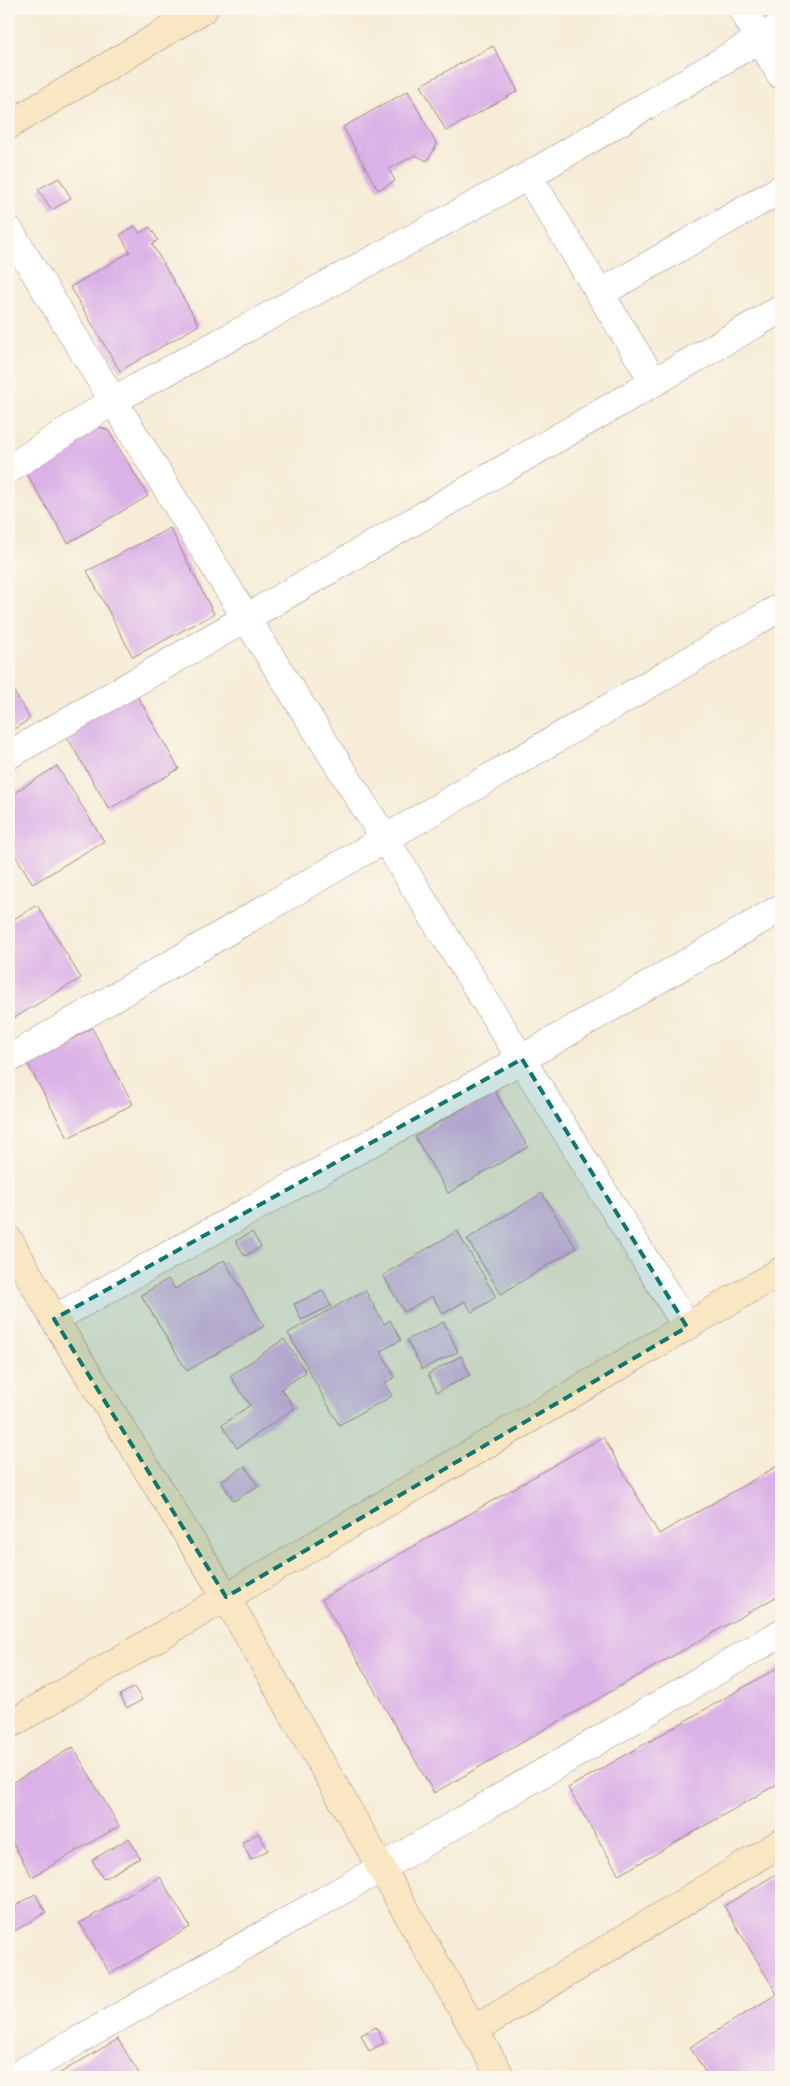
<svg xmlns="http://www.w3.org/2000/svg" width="790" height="2086" font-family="'IM FELL Double Pica',serif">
<rect width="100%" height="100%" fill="#fbf7ec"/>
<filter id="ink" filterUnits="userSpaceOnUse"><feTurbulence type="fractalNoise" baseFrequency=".02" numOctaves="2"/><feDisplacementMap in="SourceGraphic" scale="10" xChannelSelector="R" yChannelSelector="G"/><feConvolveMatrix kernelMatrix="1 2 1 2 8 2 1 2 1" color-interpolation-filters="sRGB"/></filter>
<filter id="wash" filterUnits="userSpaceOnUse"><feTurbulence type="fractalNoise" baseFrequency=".0096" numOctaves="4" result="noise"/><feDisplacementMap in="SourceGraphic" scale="20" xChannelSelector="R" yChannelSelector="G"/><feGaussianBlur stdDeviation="1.12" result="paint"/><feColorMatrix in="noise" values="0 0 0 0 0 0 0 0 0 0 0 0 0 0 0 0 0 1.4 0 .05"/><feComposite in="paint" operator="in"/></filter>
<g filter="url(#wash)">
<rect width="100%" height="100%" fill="#f6ecd7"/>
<g id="blocks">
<g fill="#dbb2e7">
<path d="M 493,46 L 518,91 L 446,131 L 421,85 Z"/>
<path d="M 408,91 L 437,145 L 427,161 L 415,155 L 389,169 L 395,181 L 378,190 L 343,127 Z"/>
<path d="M 59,178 L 71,198 L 52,210 L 38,189 Z"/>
<path d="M 135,226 L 140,233 L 150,227 L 158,240 L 152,244 L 199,325 L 120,371 L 70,287 L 130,252 L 120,235 Z"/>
<path d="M 94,425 L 108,430 L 148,496 L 68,543 L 23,468 Z"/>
<path d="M 170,528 L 214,614 L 133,657 L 87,571 Z"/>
<path d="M 9,683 L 30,719 L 9,732 Z"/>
<path d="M 134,690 L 179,769 L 109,809 L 63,730 Z"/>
<path d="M 57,766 L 104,841 L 33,884 L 9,845 L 9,796 Z"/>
<path d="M 37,905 L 81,978 L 9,1021 L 9,922 Z"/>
<path d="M 92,1028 L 133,1104 L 68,1138 L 27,1063 Z"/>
<path d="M 494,1090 L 528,1147 L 448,1193 L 415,1137 Z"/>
<path d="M 542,1193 L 576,1248 L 501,1294 L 467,1239 Z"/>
<path d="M 457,1231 L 496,1297 L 472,1312 L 465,1301 L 443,1314 L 432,1296 L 404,1312 L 383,1275 Z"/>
<path d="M 252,1232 L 261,1247 L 245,1256 L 236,1241 Z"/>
<path d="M 224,1260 L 264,1326 L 187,1371 L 141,1295 L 168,1279 L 175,1289 Z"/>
<path d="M 365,1290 L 384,1324 L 390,1320 L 401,1340 L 381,1351 L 395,1377 L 385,1383 L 392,1396 L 339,1425 L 288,1333 Z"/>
<path d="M 323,1291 L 331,1306 L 301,1320 L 294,1304 Z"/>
<path d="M 444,1322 L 458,1352 L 422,1369 L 407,1340 Z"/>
<path d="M 284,1339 L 306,1372 L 281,1389 L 295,1408 L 237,1448 L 222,1425 L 250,1405 L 230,1376 Z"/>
<path d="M 461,1356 L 470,1375 L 437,1392 L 428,1374 Z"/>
<path d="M 603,1437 L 659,1534 L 781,1464 L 781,1594 L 434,1793 L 322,1599 Z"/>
<path d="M 245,1466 L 258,1486 L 234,1501 L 221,1481 Z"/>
<path d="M 781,1666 L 781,1782 L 619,1875 L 568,1788 Z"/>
<path d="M 134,1687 L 142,1700 L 127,1708 L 120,1695 Z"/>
<path d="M 73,1747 L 119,1826 L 32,1877 L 9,1837 L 9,1785 Z"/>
<path d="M 258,1833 L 268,1850 L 251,1860 L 242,1843 Z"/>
<path d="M 129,1838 L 140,1858 L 103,1879 L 92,1860 Z"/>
<path d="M 781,1871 L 781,2077 L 708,2077 L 690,2047 L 777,1994 L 724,1906 Z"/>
<path d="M 160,1877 L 190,1927 L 110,1974 L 80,1923 Z"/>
<path d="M 35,1894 L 46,1912 L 15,1931 L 9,1920 L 9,1910 Z"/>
<path d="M 376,2027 L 384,2043 L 369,2051 L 361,2035 Z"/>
<path d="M 118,2039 L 141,2077 L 53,2077 Z"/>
</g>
</g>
</g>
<g filter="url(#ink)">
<use href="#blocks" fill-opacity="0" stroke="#a08681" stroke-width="1"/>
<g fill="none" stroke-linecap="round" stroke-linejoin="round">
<g stroke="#a08681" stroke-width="29">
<g id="street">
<path d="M 742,9 L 781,75"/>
<path d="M 528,176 L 654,382"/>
<path d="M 9,230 L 246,618 L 385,839 L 687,1327"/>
<path d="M 601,293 L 781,189"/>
<path d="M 9,469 L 114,400 L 528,176 L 781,26"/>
<path d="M 9,755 L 781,309"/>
<path d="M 9,1059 L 781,607"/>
<path d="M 54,1319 L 522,1059 L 781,908"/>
<path d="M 14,2077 L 381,1868 L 781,1633"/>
</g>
</g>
<g stroke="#a08681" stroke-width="29">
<g id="secondary">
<path d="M 9,125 L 204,9"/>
<path d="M 9,1240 L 54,1319 L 226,1597 L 501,2077"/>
<path d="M 9,1725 L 781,1271"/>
<path d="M 474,2030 L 781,1843"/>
</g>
</g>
<use href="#street" stroke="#fff" stroke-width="28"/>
<use href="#secondary" stroke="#f9e7c3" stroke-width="28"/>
</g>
</g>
<path fill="#0f766e" fill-opacity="0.2" stroke="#0f766e" stroke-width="4" stroke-dasharray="10 6" stroke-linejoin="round" d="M 522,1059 L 687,1327 L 226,1597 L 54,1319 Z"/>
<rect width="790" height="2086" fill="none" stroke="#fbf7ec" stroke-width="30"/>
</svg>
